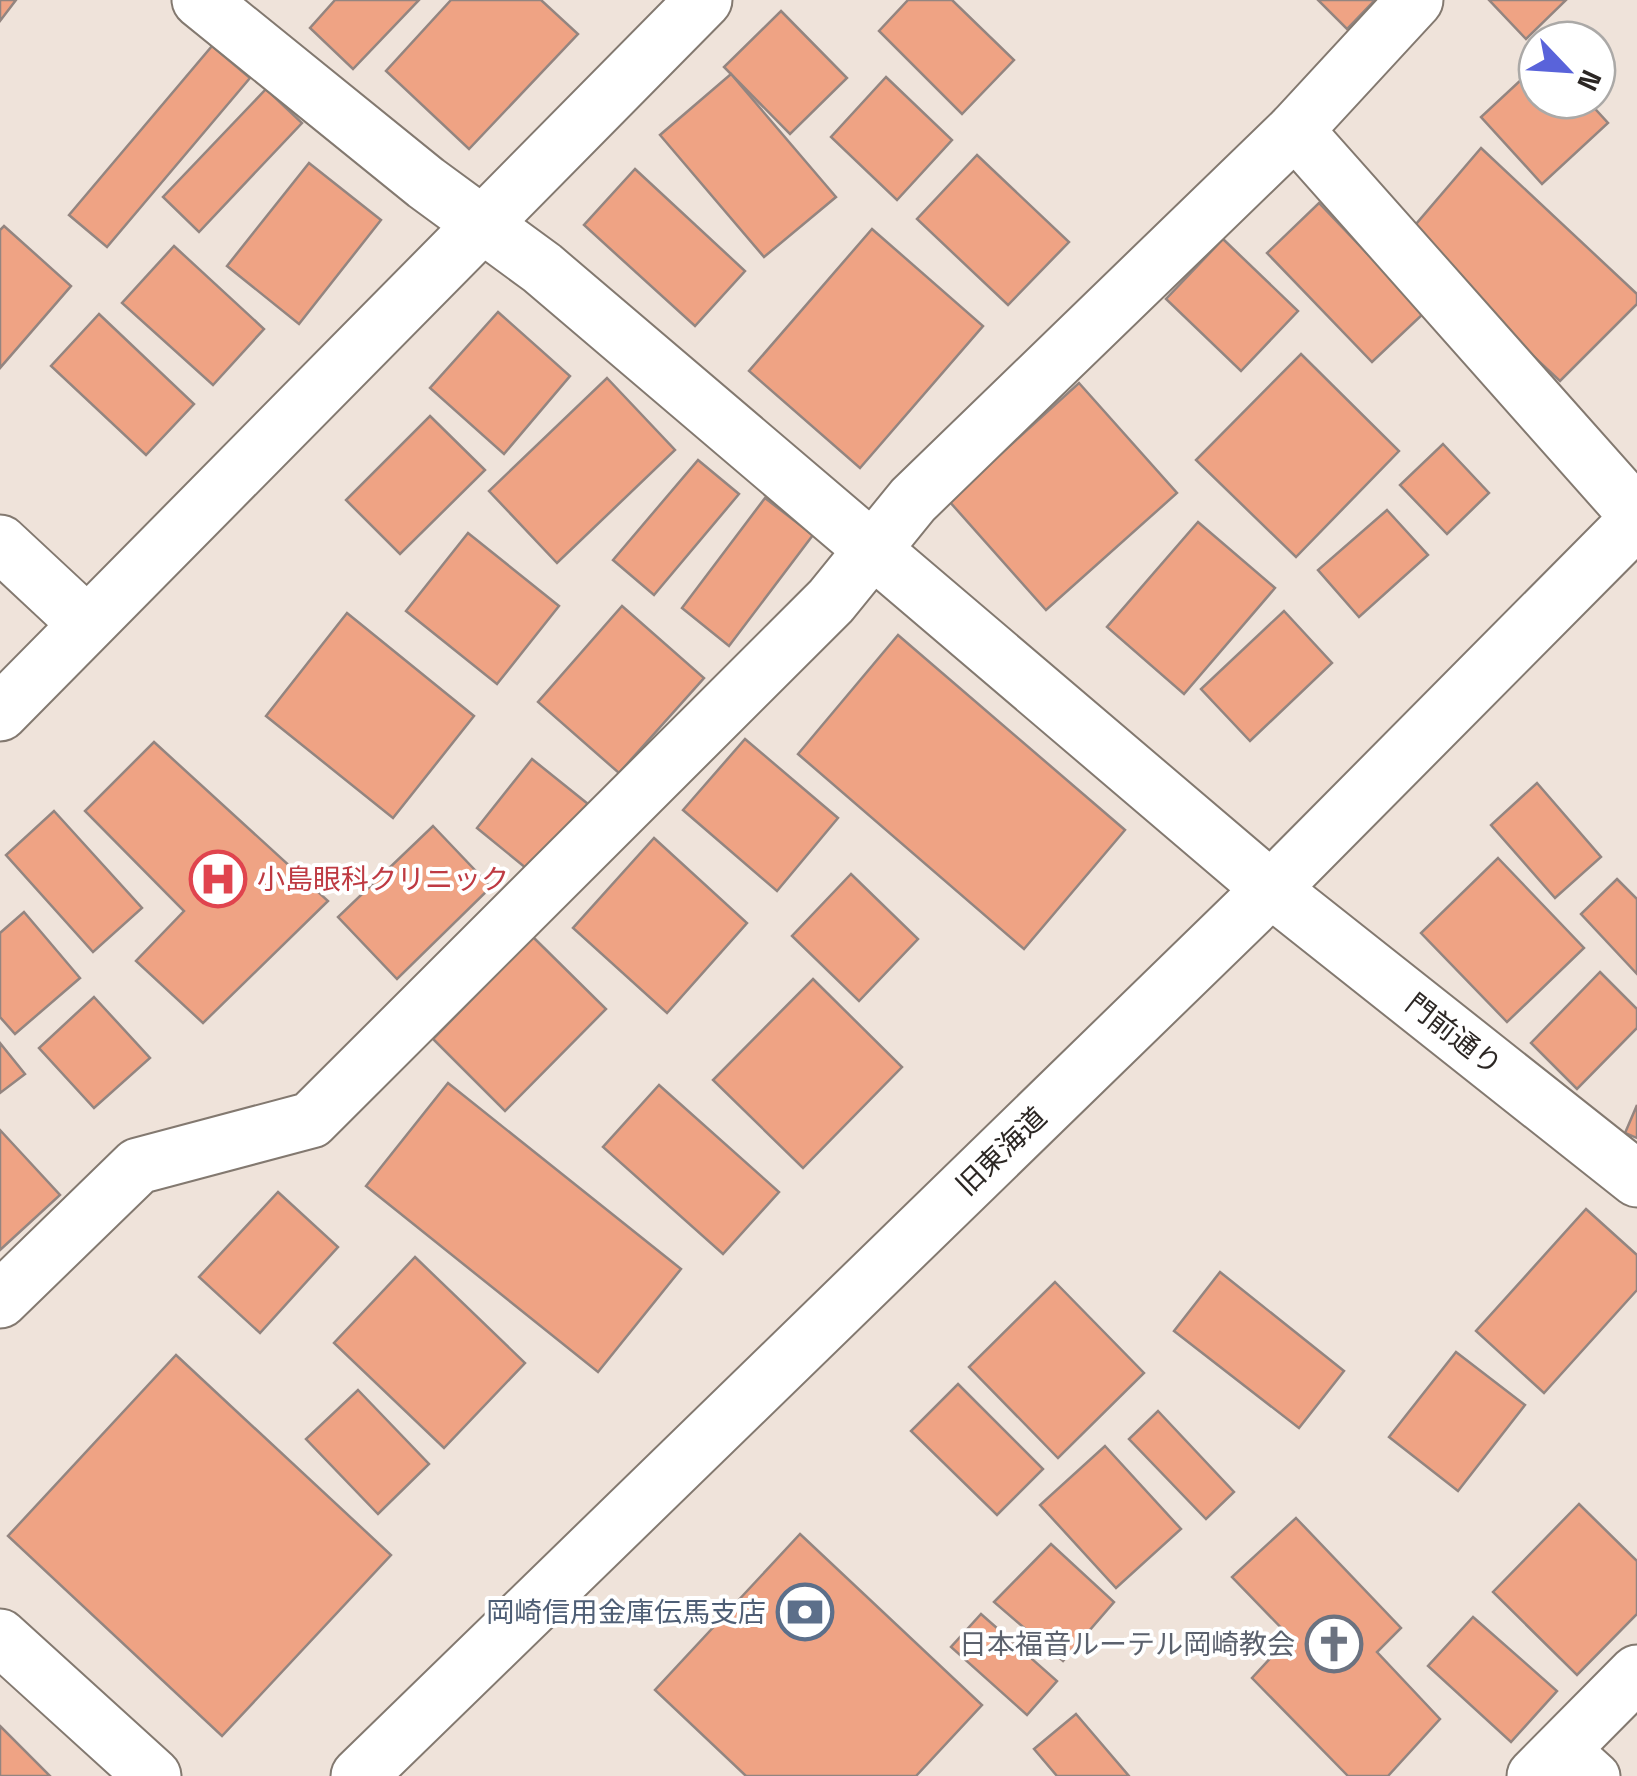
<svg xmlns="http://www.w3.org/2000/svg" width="1637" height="1776" font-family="'Space Grotesk','Noto Sans JP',sans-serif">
<rect width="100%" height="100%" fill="#efe3da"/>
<g fill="#efa384" stroke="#938580" stroke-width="2.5">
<path d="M 0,0 L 16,0 L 0,21 Z"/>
<path d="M 335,0 L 419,0 L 353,69 L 310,28 Z"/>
<path d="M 451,0 L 541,0 L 578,34 L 469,149 L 386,71 Z"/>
<path d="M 908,0 L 952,0 L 1014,60 L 962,114 L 879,31 Z"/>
<path d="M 1318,0 L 1375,0 L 1347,29 Z"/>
<path d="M 1489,0 L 1566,0 L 1526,39 Z"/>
<path d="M 781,11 L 847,78 L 790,134 L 724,67 Z"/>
<path d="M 212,46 L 250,78 L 107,247 L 69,215 Z"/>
<path d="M 1537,65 L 1537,100 L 1587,100 L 1608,123 L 1542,184 L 1481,117 Z"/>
<path d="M 731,74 L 836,197 L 764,257 L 660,135 Z"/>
<path d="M 886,77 L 952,140 L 897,200 L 831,137 Z"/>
<path d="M 266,89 L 302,123 L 199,232 L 163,197 Z"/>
<path d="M 1481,148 L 1637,294 L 1637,304 L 1560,381 L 1405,237 Z"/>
<path d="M 977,155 L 1069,242 L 1008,305 L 917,219 Z"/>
<path d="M 309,163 L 381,220 L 299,324 L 227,266 Z"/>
<path d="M 635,169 L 745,271 L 695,326 L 584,225 Z"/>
<path d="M 1319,203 L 1424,313 L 1372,362 L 1267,253 Z"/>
<path d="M 4,226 L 71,286 L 0,368 L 0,230 Z"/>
<path d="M 872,229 L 983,326 L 860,468 L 749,371 Z"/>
<path d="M 1223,239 L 1298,311 L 1241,371 L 1166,299 Z"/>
<path d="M 174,246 L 264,329 L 213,385 L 122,303 Z"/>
<path d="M 498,312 L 570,376 L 504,454 L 430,388 Z"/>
<path d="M 99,314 L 194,404 L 146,455 L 51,366 Z"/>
<path d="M 1301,354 L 1399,451 L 1296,557 L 1196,460 Z"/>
<path d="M 607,378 L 675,450 L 557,563 L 489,491 Z"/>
<path d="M 1079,383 L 1177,493 L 1046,610 L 949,501 Z"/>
<path d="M 430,416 L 485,470 L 400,554 L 346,500 Z"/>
<path d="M 1443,444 L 1489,493 L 1447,534 L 1400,485 Z"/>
<path d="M 698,460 L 739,494 L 654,595 L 613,560 Z"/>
<path d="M 765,498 L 813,535 L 729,646 L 682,608 Z"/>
<path d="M 1387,510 L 1428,555 L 1359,617 L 1318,570 Z"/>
<path d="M 1198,522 L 1275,588 L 1184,694 L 1107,627 Z"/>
<path d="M 468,533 L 559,606 L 497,684 L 406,611 Z"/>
<path d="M 622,606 L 704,678 L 619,773 L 538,702 Z"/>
<path d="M 1284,611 L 1332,663 L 1250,741 L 1201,689 Z"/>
<path d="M 347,613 L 474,716 L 393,818 L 266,716 Z"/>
<path d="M 898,635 L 1125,830 L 1024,949 L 798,754 Z"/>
<path d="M 745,739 L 838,818 L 777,891 L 683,810 Z"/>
<path d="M 154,742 L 328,901 L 203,1023 L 136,961 L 184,911 L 85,811 Z"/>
<path d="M 532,759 L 588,804 L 532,873 L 477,828 Z"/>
<path d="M 1537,783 L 1601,857 L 1555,898 L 1491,825 Z"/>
<path d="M 54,811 L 142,908 L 93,952 L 6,855 Z"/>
<path d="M 433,826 L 491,887 L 397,979 L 338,917 Z"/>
<path d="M 654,838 L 747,923 L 667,1013 L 573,928 Z"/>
<path d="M 1498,858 L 1584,948 L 1507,1022 L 1421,933 Z"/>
<path d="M 851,874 L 918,939 L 859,1001 L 792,936 Z"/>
<path d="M 1617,879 L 1637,899 L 1637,974 L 1581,914 Z"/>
<path d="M 24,912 L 80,978 L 15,1034 L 0,1017 L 0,933 Z"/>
<path d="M 533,937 L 606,1009 L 505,1111 L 433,1039 Z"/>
<path d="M 1600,972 L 1637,1009 L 1637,1028 L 1577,1089 L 1531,1043 Z"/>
<path d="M 813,979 L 902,1067 L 803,1168 L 713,1080 Z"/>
<path d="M 94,997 L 150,1058 L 94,1108 L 39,1048 Z"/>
<path d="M 0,1043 L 25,1074 L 0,1093 Z"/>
<path d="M 448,1083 L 681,1269 L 598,1372 L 366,1186 Z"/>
<path d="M 659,1085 L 779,1192 L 723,1254 L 603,1147 Z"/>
<path d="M 1637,1105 L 1637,1138 L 1625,1133 Z"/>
<path d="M 0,1130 L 60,1195 L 0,1250 Z"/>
<path d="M 278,1192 L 338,1247 L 260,1333 L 199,1277 Z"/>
<path d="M 1586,1209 L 1637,1255 L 1637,1290 L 1544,1393 L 1476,1331 Z"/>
<path d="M 415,1257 L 525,1363 L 444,1448 L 334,1343 Z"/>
<path d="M 1220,1272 L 1344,1371 L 1299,1428 L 1174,1331 Z"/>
<path d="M 1055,1282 L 1144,1373 L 1058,1458 L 969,1367 Z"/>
<path d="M 1456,1352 L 1525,1405 L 1458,1491 L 1389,1437 Z"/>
<path d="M 176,1355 L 391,1555 L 222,1736 L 8,1536 Z"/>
<path d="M 958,1384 L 1043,1469 L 997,1515 L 911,1431 Z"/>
<path d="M 358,1390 L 429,1464 L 378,1514 L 306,1439 Z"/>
<path d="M 1158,1411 L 1234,1492 L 1206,1519 L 1129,1439 Z"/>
<path d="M 1105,1446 L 1181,1529 L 1116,1588 L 1040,1505 Z"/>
<path d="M 1579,1504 L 1637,1561 L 1637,1614 L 1577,1675 L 1493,1592 Z"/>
<path d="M 1296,1518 L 1401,1628 L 1377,1652 L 1440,1719 L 1388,1776 L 1348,1776 L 1252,1678 L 1290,1637 L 1232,1577 Z"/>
<path d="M 800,1534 L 982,1705 L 916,1776 L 746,1776 L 655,1690 Z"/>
<path d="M 1051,1544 L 1114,1602 L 1063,1661 L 994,1602 Z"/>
<path d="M 981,1614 L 1057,1681 L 1027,1715 L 951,1647 Z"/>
<path d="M 1473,1617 L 1557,1691 L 1511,1742 L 1428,1666 Z"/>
<path d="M 1076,1714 L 1129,1776 L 1057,1776 L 1034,1749 Z"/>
<path d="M 0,1726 L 50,1776 L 0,1776 Z"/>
</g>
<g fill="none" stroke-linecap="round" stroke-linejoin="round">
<g stroke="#837970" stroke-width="49">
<path id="lane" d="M 1564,1746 L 1597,1776"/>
</g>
<g stroke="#837970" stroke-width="59">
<g id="street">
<path d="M 200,0 L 426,183 L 542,268 L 1271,889 L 1637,1179"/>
<path d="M 1295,130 L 1637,515"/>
<path d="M 0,543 L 87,624"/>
<path d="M 0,713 L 704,0"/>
<path d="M 0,1300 L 138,1166 L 311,1120 L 831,601 L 913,500 L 1295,130 L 1415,0"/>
<path d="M 1535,1776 L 1637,1673"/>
</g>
</g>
<g stroke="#837970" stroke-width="59">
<g id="secondary">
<path d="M 0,1637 L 153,1776"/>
<path d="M 359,1776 L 1271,889 L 1637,520"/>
</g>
</g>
<use href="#lane" stroke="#fff" stroke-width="45"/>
<use href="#street" stroke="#fff" stroke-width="55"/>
<use href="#secondary" stroke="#fff" stroke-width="55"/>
</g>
<defs>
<g id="hospital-ring" transform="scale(2.875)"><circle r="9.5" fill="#fff" stroke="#e0444e" stroke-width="1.5"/><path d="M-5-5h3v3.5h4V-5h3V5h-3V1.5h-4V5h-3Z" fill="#e0444e"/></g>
<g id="bank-ring" transform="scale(2.875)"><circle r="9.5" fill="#fff" stroke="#5c6f8a" stroke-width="1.5"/><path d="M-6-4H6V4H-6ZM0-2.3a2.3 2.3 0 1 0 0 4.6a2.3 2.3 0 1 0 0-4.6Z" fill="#5c6f8a"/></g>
<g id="church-ring" transform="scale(2.875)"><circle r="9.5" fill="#fff" stroke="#6b7280" stroke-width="1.5"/><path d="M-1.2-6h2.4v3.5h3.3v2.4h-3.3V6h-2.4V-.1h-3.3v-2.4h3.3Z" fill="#6b7280"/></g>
</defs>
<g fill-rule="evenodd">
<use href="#hospital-ring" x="218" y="879"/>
<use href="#bank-ring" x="805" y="1612"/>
<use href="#church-ring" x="1334" y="1644"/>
</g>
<g text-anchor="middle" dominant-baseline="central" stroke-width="8" stroke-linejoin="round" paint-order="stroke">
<g font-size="28" fill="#be3a42" stroke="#fff" text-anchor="start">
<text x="257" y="879">小島眼科クリニック</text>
</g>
<g font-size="28" fill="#2c2724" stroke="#fff">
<text transform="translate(1454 1034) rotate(38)">門前通り</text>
<text transform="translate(1001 1151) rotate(-44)">旧東海道</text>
</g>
<g font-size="28" fill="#4e5e75" stroke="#fff" text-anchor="end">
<text x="766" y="1612">岡崎信用金庫伝馬支店</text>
</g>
<g font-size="28" fill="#5b616d" stroke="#fff" text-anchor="end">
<text x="1295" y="1644">日本福音ルーテル岡崎教会</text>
</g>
</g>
<g transform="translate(1567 70) rotate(115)"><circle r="48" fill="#ffffff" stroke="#aba9a7" stroke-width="2.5"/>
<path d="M0-8L18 38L0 25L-18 38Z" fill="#5963da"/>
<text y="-15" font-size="28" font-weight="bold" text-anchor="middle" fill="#2c2724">N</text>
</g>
</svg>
